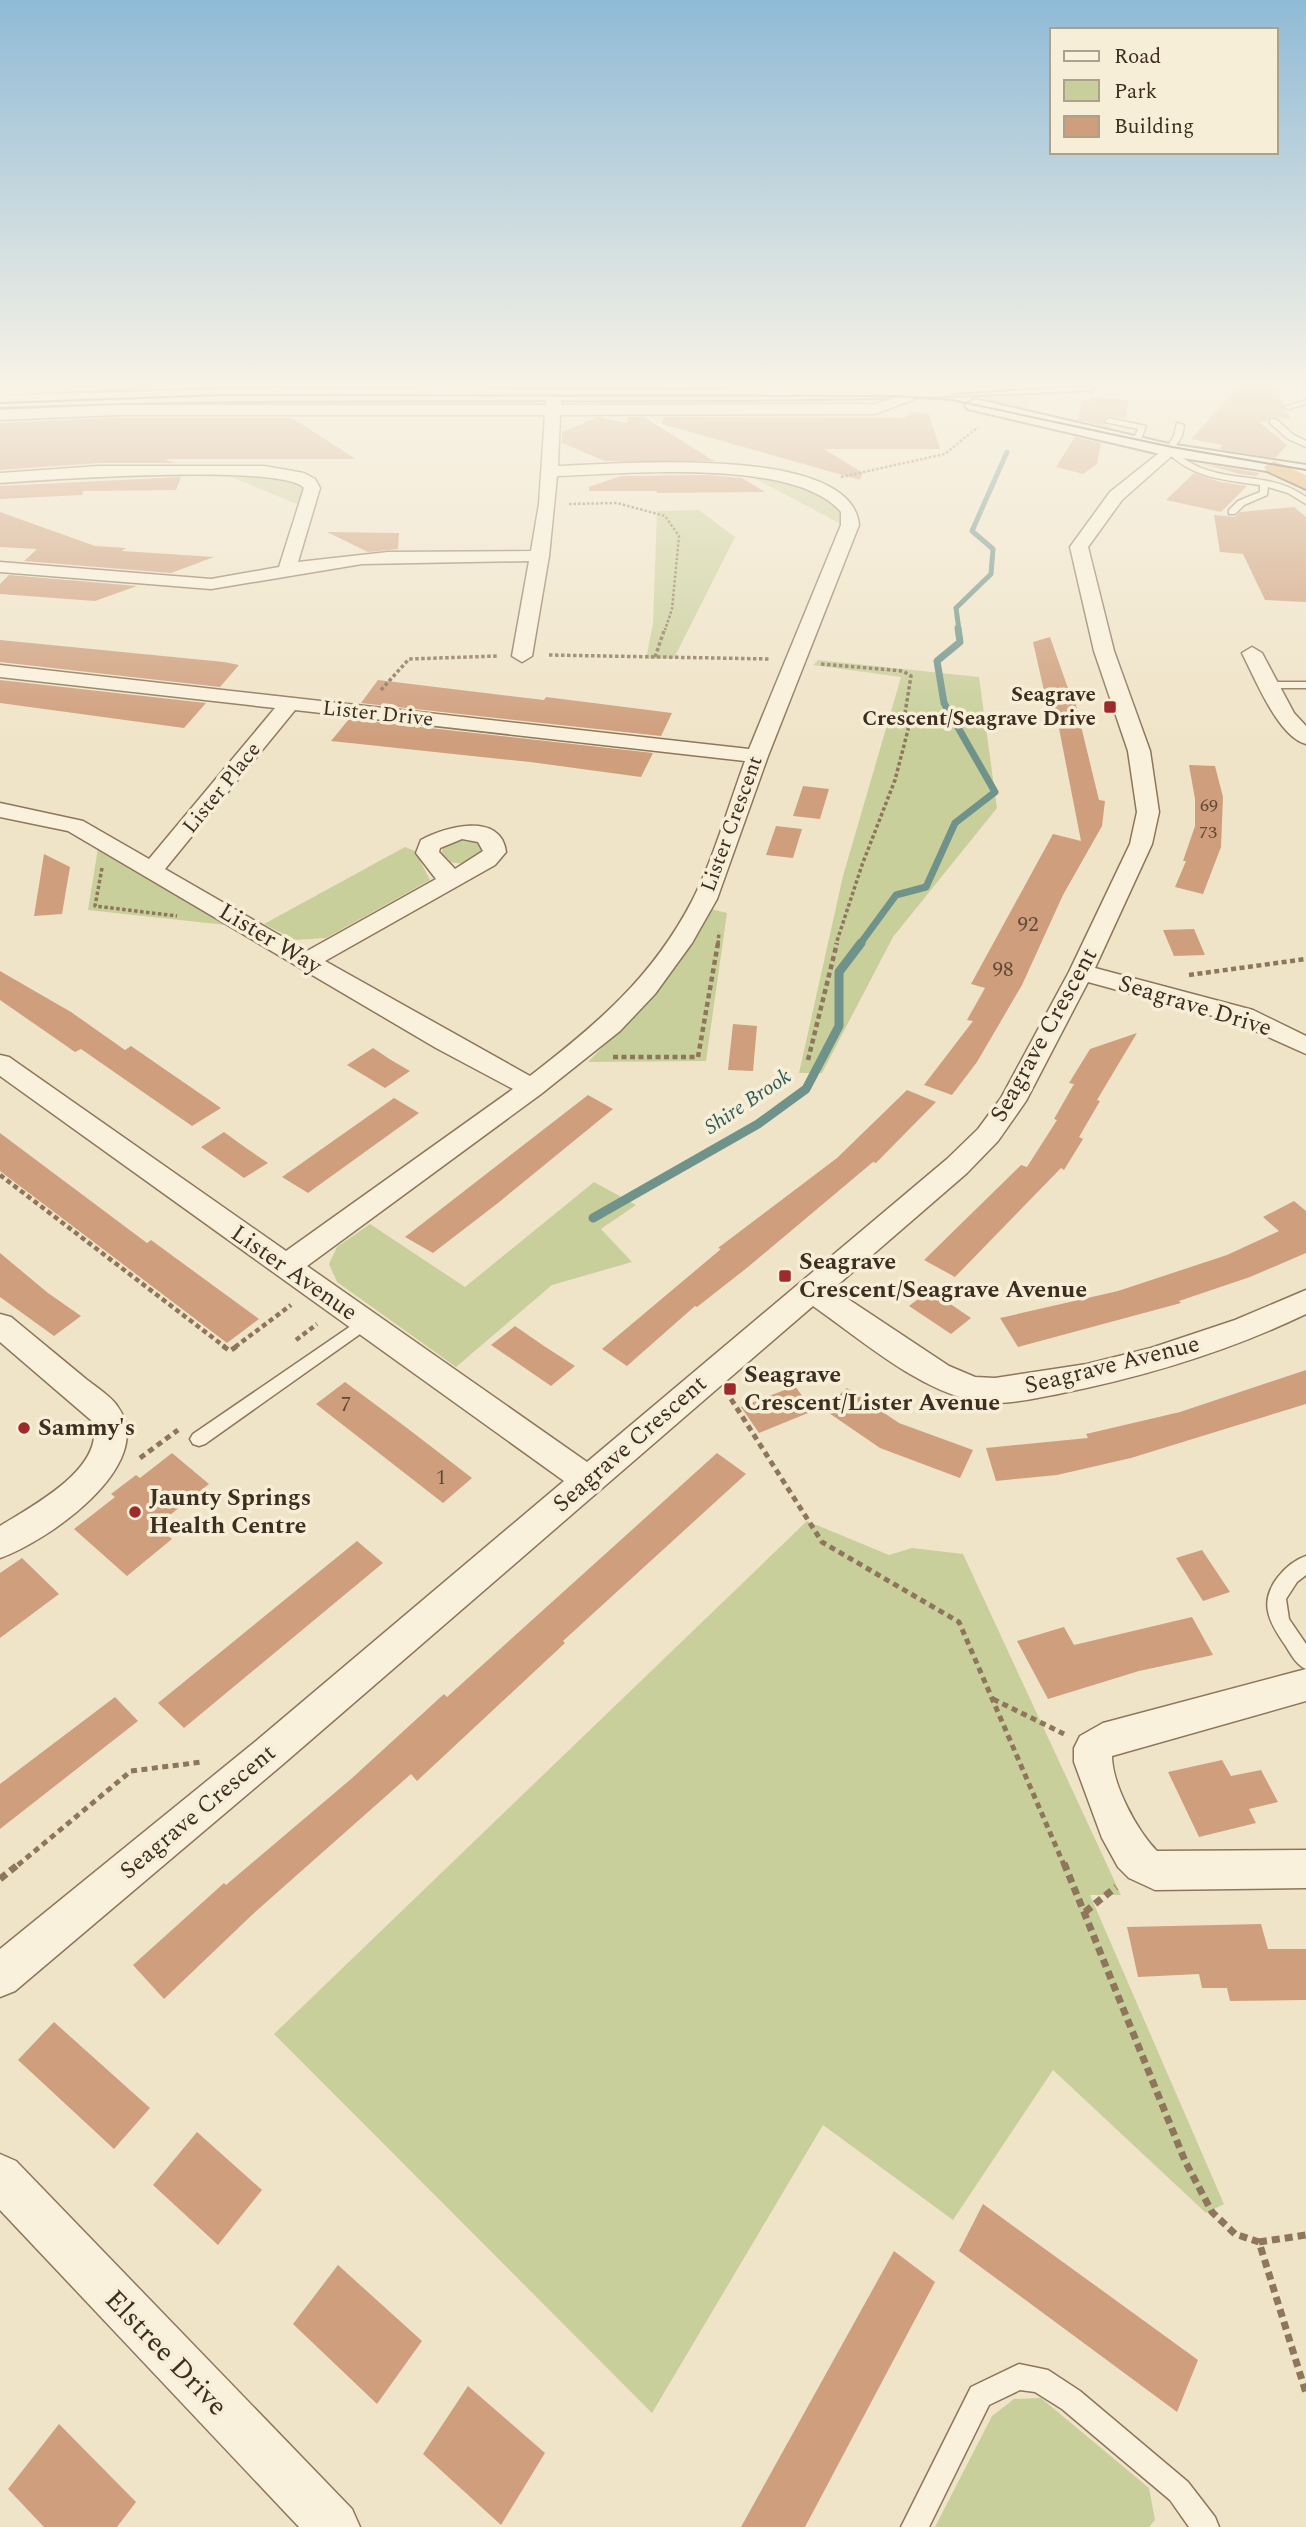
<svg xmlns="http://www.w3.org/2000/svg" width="1306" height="2527" font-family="Spectral,serif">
<rect width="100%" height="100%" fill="#f0e4c8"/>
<g fill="#c9cf9b">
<path d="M 358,384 L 407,384 L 407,387 L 648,389 L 645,392 L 354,390 Z"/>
<path d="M 1023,394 L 1030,396 L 1027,409 L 1020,410 L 970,400 Z"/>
<path d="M 238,397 L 535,400 L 542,405 L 92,405 L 99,402 Z"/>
<path d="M 577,400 L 816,400 L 790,408 L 586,406 L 571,402 Z"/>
<path d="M 227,475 C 249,475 289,470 304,489 L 299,505 Z"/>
<path d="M 750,476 C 783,482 830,484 844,519 L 841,524 Z"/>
<path d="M 699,510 L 735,537 L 674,658 L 646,659 L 653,624 L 657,511 Z"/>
<path d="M 818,660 L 979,677 L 997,808 L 893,937 L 822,1073 L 799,1073 L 843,876 L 901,677 L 813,665 Z"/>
<path d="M 461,841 L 479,843 L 485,851 L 465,864 L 448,862 L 441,855 L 443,848 Z"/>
<path d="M 405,847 L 415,851 L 430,880 L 326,938 L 295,940 L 264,924 Z"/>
<path d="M 98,848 L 235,926 L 88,910 Z"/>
<path d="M 711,909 L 727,913 L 706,1061 L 588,1062 L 659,990 Z"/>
<path d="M 594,1182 L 636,1205 L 601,1229 L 632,1262 L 552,1285 L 456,1367 L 337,1282 L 329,1264 L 337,1247 L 370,1224 L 465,1287 Z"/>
<path d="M 807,1521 L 889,1555 L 912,1548 L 963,1554 L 1121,1895 L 1090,1895 L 1224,2204 L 1206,2213 L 1053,2070 L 953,2220 L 823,2125 L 652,2413 L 274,2034 Z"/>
<path d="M 1041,2398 L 1149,2488 L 1155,2520 L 1149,2527 L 935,2527 L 992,2416 L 1014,2399 Z"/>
</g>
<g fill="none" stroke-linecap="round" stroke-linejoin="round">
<path stroke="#6f938a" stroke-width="5" d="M 959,630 L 956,608 L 991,574 L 993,549 L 972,531 L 1007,452"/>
<path stroke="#6f938a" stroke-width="7" d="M 860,944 L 896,895 L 926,887 L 955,823 L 995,792 L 944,703 L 937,661 L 960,642 L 958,628"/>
<path stroke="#6f938a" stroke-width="9" d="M 593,1218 L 758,1124 L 806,1089 L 839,1026 L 839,972 L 861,943"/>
</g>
<g fill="#cf9f7d">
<path d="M 1267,384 L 1276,390 L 1284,404 L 1282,408 L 1292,419 L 1270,416 L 1267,422 L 1259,422 L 1287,445 L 1275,458 L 1219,449 L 1223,445 L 1191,439 L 1240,385 Z"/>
<path d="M 1090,397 L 1128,400 L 1126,418 L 1106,416 L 1103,424 L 1113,428 L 1078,420 L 1082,400 L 1090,401 Z"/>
<path d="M 909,412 L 929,414 L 940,449 L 824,449 L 863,473 L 860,480 L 662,424 L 663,417 L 905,418 Z"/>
<path d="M 598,417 L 627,423 L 628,417 L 644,417 L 714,461 L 605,461 L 562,443 L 562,432 Z"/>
<path d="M 111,418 L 292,418 L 356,459 L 164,459 L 175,463 L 99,463 L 0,470 L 0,423 Z"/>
<path d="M 1075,437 L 1101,443 L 1097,464 L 1083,474 L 1056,467 Z"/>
<path d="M 1203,464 L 1260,473 L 1256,476 L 1240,474 Z"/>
<path d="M 1194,473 L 1220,482 L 1247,486 L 1221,512 L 1166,500 Z"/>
<path d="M 707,475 L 742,478 L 765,492 L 657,493 L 657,491 L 589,491 L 589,487 L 621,476 Z"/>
<path d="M 181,477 L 176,490 L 83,491 L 82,495 L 0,499 L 0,486 Z"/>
<path d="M 1294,507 L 1306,517 L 1306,602 L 1265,600 L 1243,554 L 1220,552 L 1214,515 L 1235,517 L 1240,512 Z"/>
<path d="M 0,512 L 95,546 L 126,548 L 122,551 L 214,557 L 171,573 L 24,561 L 37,549 L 0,547 Z"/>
<path d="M 327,532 L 399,533 L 398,549 L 368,552 Z"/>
<path d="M 9,575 L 137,586 L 95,601 L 0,594 L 0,584 Z"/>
<path d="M 1050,637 L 1070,694 L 1073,693 L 1099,800 L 1105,801 L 1102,826 L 1063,895 L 1022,985 L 977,1062 L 952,1095 L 924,1085 L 973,1021 L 967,1020 L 985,988 L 971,984 L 1053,834 L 1081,841 L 1056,713 L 1049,713 L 1033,642 Z"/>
<path d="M 0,640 L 224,662 L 239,665 L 220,687 L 0,662 Z"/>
<path d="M 0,680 L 206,703 L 184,728 L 0,703 Z"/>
<path d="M 378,680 L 544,700 L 546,697 L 672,713 L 661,736 L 361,703 Z"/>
<path d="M 349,719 L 653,753 L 641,777 L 530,762 L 331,741 Z"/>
<path d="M 1189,765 L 1215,766 L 1223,797 L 1221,847 L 1203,894 L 1175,887 L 1186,861 L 1183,861 L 1195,826 L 1195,799 Z"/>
<path d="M 803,786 L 829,789 L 820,819 L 793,816 Z"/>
<path d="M 776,826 L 802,829 L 793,858 L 766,855 Z"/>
<path d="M 44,854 L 70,867 L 62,914 L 34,916 Z"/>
<path d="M 1194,929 L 1205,955 L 1174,956 L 1163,930 Z"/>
<path d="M 0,971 L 71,1012 L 125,1050 L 131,1046 L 221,1108 L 192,1126 L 81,1049 L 75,1052 L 0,1000 Z"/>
<path d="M 733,1024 L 757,1026 L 753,1071 L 728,1070 Z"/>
<path d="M 1137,1033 L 1097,1100 L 1100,1101 L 1079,1137 L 1083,1139 L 1064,1170 L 1061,1168 L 955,1277 L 924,1260 L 1021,1165 L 1027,1167 L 1057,1120 L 1054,1119 L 1074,1084 L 1069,1083 L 1090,1049 Z"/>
<path d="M 373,1048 L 391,1060 L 410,1071 L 385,1088 L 347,1065 Z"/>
<path d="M 907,1090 L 936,1102 L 876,1163 L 873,1162 L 748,1267 L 697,1307 L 695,1306 L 627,1366 L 602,1349 L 721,1249 L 718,1248 L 837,1158 Z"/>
<path d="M 588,1095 L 613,1109 L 498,1203 L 433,1253 L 405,1237 Z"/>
<path d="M 394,1098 L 419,1113 L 308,1193 L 282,1177 Z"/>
<path d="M 224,1132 L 246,1148 L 268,1163 L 244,1178 L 201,1147 Z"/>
<path d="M 0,1133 L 147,1243 L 151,1240 L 259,1319 L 227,1343 L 0,1171 Z"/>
<path d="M 1294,1201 L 1306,1211 L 1306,1253 L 1250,1277 L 1179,1301 L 1181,1303 L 1018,1347 L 1000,1318 L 1118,1291 L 1227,1255 L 1279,1231 L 1263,1217 Z"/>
<path d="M 0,1253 L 48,1293 L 81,1316 L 54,1336 L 0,1297 Z"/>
<path d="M 930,1290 L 971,1318 L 951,1334 L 909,1306 Z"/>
<path d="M 515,1326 L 544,1346 L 575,1366 L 551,1386 L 491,1345 Z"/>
<path d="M 1306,1370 L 1306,1404 L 1131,1458 L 1057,1475 L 996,1481 L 986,1448 L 1088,1438 L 1086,1434 L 1180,1412 Z"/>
<path d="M 345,1382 L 407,1428 L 472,1478 L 443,1503 L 316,1404 Z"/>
<path d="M 795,1386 L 813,1411 L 759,1433 L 741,1407 Z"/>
<path d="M 847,1388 L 899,1423 L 973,1450 L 960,1478 L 880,1448 L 823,1409 Z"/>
<path d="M 172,1453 L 209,1484 L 156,1526 L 172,1539 L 127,1576 L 74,1529 L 115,1497 L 111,1494 L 136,1475 L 140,1478 Z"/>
<path d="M 717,1453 L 746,1474 L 563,1641 L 565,1643 L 417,1781 L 411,1774 L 253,1914 L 164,1999 L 133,1965 L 224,1883 L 226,1885 L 351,1779 L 444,1694 L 447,1697 Z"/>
<path d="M 357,1541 L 383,1563 L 184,1728 L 158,1703 Z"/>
<path d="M 1202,1550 L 1230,1592 L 1203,1601 L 1176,1558 Z"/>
<path d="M 22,1558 L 59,1594 L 0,1638 L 0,1573 Z"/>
<path d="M 1192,1617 L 1213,1655 L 1139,1671 L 1048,1699 L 1017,1641 L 1064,1627 L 1074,1645 Z"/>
<path d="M 115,1697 L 138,1721 L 0,1829 L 0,1784 Z"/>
<path d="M 1222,1760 L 1231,1776 L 1261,1770 L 1278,1802 L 1249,1809 L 1256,1823 L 1199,1837 L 1168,1772 Z"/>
<path d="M 1261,1924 L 1268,1949 L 1306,1949 L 1306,2000 L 1230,2001 L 1227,1988 L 1202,1988 L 1199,1974 L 1138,1977 L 1127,1927 Z"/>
<path d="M 54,2022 L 150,2108 L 114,2149 L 18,2060 Z"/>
<path d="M 197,2132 L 262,2190 L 218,2245 L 153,2185 Z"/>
<path d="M 983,2204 L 1198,2360 L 1177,2412 L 959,2251 Z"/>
<path d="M 894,2251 L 935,2282 L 805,2527 L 741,2527 Z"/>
<path d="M 338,2265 L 422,2341 L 377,2404 L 293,2324 Z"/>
<path d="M 468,2386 L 545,2453 L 501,2525 L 423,2454 Z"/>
<path d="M 59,2424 L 136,2502 L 117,2527 L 44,2527 L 8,2489 Z"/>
</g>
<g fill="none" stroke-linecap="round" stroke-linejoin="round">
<g stroke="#8d765c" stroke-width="3">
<g id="lane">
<path d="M 1306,400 L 1306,404 L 1288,409 L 1284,407 Z"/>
<path d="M 1108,418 L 1146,426 L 1139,444 L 1132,442 L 1138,429 L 1105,422 Z"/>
<path d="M 1270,419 L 1276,419 L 1294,435 L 1306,441 L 1306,447 L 1288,439 L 1270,423 Z"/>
<path d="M 1177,423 L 1184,425 L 1182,436 L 1173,450 C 1217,490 1262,466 1306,497 L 1306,504 L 1288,493 L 1268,487 L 1267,495 L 1244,505 L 1235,514 L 1229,514 L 1229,510 L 1238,501 L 1260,492 L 1260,485 C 1224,480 1191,478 1165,450 L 1174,436 Z"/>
<path d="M 1306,682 L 1306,688 L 1267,688 L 1262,685 L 1267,682 Z"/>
<path d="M 364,1317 L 370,1319 L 372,1323 L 370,1327 L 205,1444 L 199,1446 L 193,1444 L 190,1439 L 193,1434 Z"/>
<path d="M 1306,1556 L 1306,1575 L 1297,1582 L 1286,1599 L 1289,1619 L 1306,1644 L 1306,1669 C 1296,1665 1291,1654 1285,1645 C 1278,1635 1270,1623 1268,1611 C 1263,1588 1286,1563 1306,1556 Z"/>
<path d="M 1019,2364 L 1048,2370 L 1080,2391 L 1188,2482 L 1215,2517 L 1219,2527 L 1189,2527 L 1170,2500 L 1062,2409 L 1035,2392 L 1020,2390 L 989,2405 L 929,2527 L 901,2527 L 971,2387 Z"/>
</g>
</g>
<g stroke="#8d765c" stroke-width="3">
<g id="street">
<path d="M 47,384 L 142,384 L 135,388 L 0,395 L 0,387 Z"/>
<path d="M 409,384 L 966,384 L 959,388 L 416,388 Z"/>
<path d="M 554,391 L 561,395 L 561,405 L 874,404 L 913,393 L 920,397 L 875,414 L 560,415 L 558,466 C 616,464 852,443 859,525 L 768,756 L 717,899 L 692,943 L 655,994 L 620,1031 L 541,1094 L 307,1266 L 587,1462 L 947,1159 L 978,1129 L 1001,1098 L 1069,972 L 1130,844 L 1137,812 L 1128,751 L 1094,651 L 1070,547 L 1110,492 L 1169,445 L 1175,447 L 1175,453 L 1122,500 L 1088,547 L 1114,651 L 1150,751 L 1159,812 L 1152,844 L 1095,968 L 1253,1010 L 1306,1036 L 1306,1054 L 1235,1022 L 1088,982 L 1026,1101 L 998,1141 L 967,1173 L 833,1289 L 949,1366 L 975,1377 L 995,1378 L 1087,1364 L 1151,1348 L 1235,1320 L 1306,1290 L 1306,1314 C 1227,1352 1143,1377 1058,1394 C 1031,1399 1000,1407 973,1401 C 913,1386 863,1341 813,1306 L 282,1765 L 15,1991 L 0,1997 L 0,1949 L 256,1741 L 564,1481 L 0,1076 L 0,1055 L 9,1057 L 286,1251 L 513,1089 L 436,1048 L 68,831 L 0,817 L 0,803 L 83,821 L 149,859 L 275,708 L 0,677 L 0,665 L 749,749 L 841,525 L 841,512 C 794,457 626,474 557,476 L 549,556 L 532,656 L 522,662 L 512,656 L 529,561 L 362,564 L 211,589 L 0,572 L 0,562 L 211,579 L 279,567 L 304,488 C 283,463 43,480 0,483 L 0,473 L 99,466 L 264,466 L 304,473 L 315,479 L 320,488 L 298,562 L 388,552 L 531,551 L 539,504 L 545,415 L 119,415 L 0,420 L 0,410 L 119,405 L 546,405 L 547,395 ZM 295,710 L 745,761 C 728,807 714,858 692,901 C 652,978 597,1024 530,1076 L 325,961 L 495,865 L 506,852 C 501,811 444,827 421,840 L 416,853 L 436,879 L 307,951 L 165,869 ZM 462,839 L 478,842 L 483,851 L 455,869 L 439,852 L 440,848 Z"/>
<path d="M 1252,647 L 1262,653 L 1294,713 L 1306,726 L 1306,744 C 1278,737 1255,678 1242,653 Z"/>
<path d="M 0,1314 L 11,1317 C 36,1338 61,1358 86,1379 C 96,1387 111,1396 118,1407 C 159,1465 46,1542 0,1558 L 0,1526 C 32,1506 108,1467 92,1421 L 0,1342 Z"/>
<path d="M 1306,1669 L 1306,1701 L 1112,1756 C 1112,1784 1137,1831 1157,1851 L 1306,1850 L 1306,1888 L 1155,1890 L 1129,1878 L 1118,1867 L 1102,1838 L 1074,1762 L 1074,1748 L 1080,1736 L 1103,1723 Z"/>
<path d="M 0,2154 L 16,2161 L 352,2509 L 360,2527 L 299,2527 L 0,2210 Z"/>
</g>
</g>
<g stroke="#6f573f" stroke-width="4">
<g id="secondary">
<path d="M 987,384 L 1100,384 L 1091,390 C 727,410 364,392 0,407 L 0,395 L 273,388 L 682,390 Z"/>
<path d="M 975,399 L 1169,444 L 1306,465 L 1306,477 L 1169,456 L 968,409 L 965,405 Z"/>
</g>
</g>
<g stroke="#5b4430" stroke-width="4">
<path id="highway" d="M 1274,461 L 1306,475 L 1306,489 L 1267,471 L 1264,467 Z"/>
</g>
<g stroke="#8d765c" stroke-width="2.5" stroke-dasharray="2.5 2" stroke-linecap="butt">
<path d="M 1115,386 L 1153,384"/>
<path d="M 841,477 L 945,454 L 978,427"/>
<path d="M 569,504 L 617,503 L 665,516 L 679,536 L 672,609 L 665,630"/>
</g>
<g stroke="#8d765c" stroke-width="3.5" stroke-dasharray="3.5 2.5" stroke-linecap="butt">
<path d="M 549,655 L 771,659"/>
<path d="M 655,657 L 665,628"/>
<path d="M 821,664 L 903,671 L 911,676 L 905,713 L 909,726 L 895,780 L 862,865 L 836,944"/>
<path d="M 381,690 L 409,659 L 498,656"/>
<path d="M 102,868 L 95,906 L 177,916"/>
<path d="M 718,944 L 719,932"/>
</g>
<g stroke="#8d765c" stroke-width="4.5" stroke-dasharray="5 3.5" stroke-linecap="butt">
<path d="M 1189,975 L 1306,959"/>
<path d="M 613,1057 L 698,1057 L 718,943"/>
<path d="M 808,1060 L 837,943"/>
<path d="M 0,1175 L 225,1347"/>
<path d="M 296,1340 L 317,1324"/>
<path d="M 235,1347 L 291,1305"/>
</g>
<g stroke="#8d765c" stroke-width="5" stroke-dasharray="6 4.5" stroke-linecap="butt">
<path d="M 223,1346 L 230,1351 L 237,1346"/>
<path d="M 731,1399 L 822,1542 L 959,1622 L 1064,1865"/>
<path d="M 140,1458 L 178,1430"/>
<path d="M 993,1699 L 1064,1734"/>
<path d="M 18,1865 L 131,1771 L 202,1762"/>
</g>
<g stroke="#8d765c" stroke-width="7" stroke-dasharray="8 5" stroke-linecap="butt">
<path d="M 1064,1863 L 1185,2161 L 1212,2212 L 1235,2234 L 1259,2242 L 1306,2393"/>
<path d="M 0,1879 L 20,1863"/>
<path d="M 1085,1912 L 1116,1887"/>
<path d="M 1259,2242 L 1306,2235"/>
</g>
<use href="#lane" fill="#faf1dc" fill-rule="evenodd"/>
<use href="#street" fill="#faf1dc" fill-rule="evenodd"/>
<use href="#secondary" fill="#faf1dc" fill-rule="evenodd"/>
<use href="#highway" fill="#e0a458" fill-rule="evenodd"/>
<g stroke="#3d2e20" stroke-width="2">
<path d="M 952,394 L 1110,384"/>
<path d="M 0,403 L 225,395 L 895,396 L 952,400 L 1172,447 L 1306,470"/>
</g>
</g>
<linearGradient id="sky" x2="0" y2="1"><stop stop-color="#8fbad6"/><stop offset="0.52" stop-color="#f8f3e6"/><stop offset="1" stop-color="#f8f3e6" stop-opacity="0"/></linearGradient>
<rect width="1306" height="738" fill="url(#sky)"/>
<g fill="#9e2a2b" stroke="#f7eed8" stroke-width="2.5">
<rect x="1103" y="700" width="14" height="14" rx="3.5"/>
<rect x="778" y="1269" width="14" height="14" rx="3.5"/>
<rect x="723" y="1382" width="14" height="14" rx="3.5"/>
<circle cx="24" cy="1428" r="7"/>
<circle cx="135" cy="1512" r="7"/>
</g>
<g text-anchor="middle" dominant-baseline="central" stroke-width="7" stroke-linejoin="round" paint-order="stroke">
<g font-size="18" fill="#624a37">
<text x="1209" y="805">69</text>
<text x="1208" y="832">73</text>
</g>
<g font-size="21" font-weight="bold" fill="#3d2e20" stroke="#f7eed8" text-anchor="end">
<text x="1096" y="695">Seagrave<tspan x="1096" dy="24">Crescent/Seagrave Drive</tspan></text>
</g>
<g font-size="21" fill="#3d2e20" stroke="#f7eed8">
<text transform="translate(378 714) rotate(6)">Lister Drive</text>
<text transform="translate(222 788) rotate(-51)">Lister Place</text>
<text transform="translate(732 824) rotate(-70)">Lister Crescent</text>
</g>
<g font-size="21" fill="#624a37">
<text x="1028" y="925">92</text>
<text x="1003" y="970">98</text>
<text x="346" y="1405">7</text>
<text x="441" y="1478">1</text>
</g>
<g font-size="21" font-style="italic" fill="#2f5d5a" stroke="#f7eed8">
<text transform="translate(748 1102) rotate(-34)">Shire Brook</text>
</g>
<g font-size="24" fill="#3d2e20" stroke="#f7eed8">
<text transform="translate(270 939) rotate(31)">Lister Way</text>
<text transform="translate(1195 1006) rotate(17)">Seagrave Drive</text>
<text transform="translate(1044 1035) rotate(-61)">Seagrave Crescent</text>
<text transform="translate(294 1273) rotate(35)">Lister Avenue</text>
<text transform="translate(1112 1365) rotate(-14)">Seagrave Avenue</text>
<text transform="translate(630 1444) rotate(-41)">Seagrave Crescent</text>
<text transform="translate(198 1812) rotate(-40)">Seagrave Crescent</text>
</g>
<g font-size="24" font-weight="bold" fill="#3d2e20" stroke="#f7eed8" text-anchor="start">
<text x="799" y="1262">Seagrave<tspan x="799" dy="28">Crescent/Seagrave Avenue</tspan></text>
<text x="744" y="1375">Seagrave<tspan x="744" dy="28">Crescent/Lister Avenue</tspan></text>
<text x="38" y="1428">Sammy's</text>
<text x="149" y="1498">Jaunty Springs<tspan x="149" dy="28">Health Centre</tspan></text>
</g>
<g font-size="28" fill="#3d2e20" stroke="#f7eed8">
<text transform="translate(166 2353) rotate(46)">Elstree Drive</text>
</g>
</g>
<rect x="1050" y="28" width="228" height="126" fill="#f7eed8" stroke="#ada18e" stroke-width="2"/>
<rect x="1064" y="51" width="35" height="10" fill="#faf1dc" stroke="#ada18e" stroke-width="2"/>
<text x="1114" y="63" font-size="21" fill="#3d2e20">Road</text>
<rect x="1064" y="80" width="35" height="21" fill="#c9cf9b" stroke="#ada18e" stroke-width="2"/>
<text x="1114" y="98" font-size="21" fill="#3d2e20">Park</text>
<rect x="1064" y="116" width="35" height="21" fill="#cf9f7d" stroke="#ada18e" stroke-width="2"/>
<text x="1114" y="133" font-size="21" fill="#3d2e20">Building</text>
</svg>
